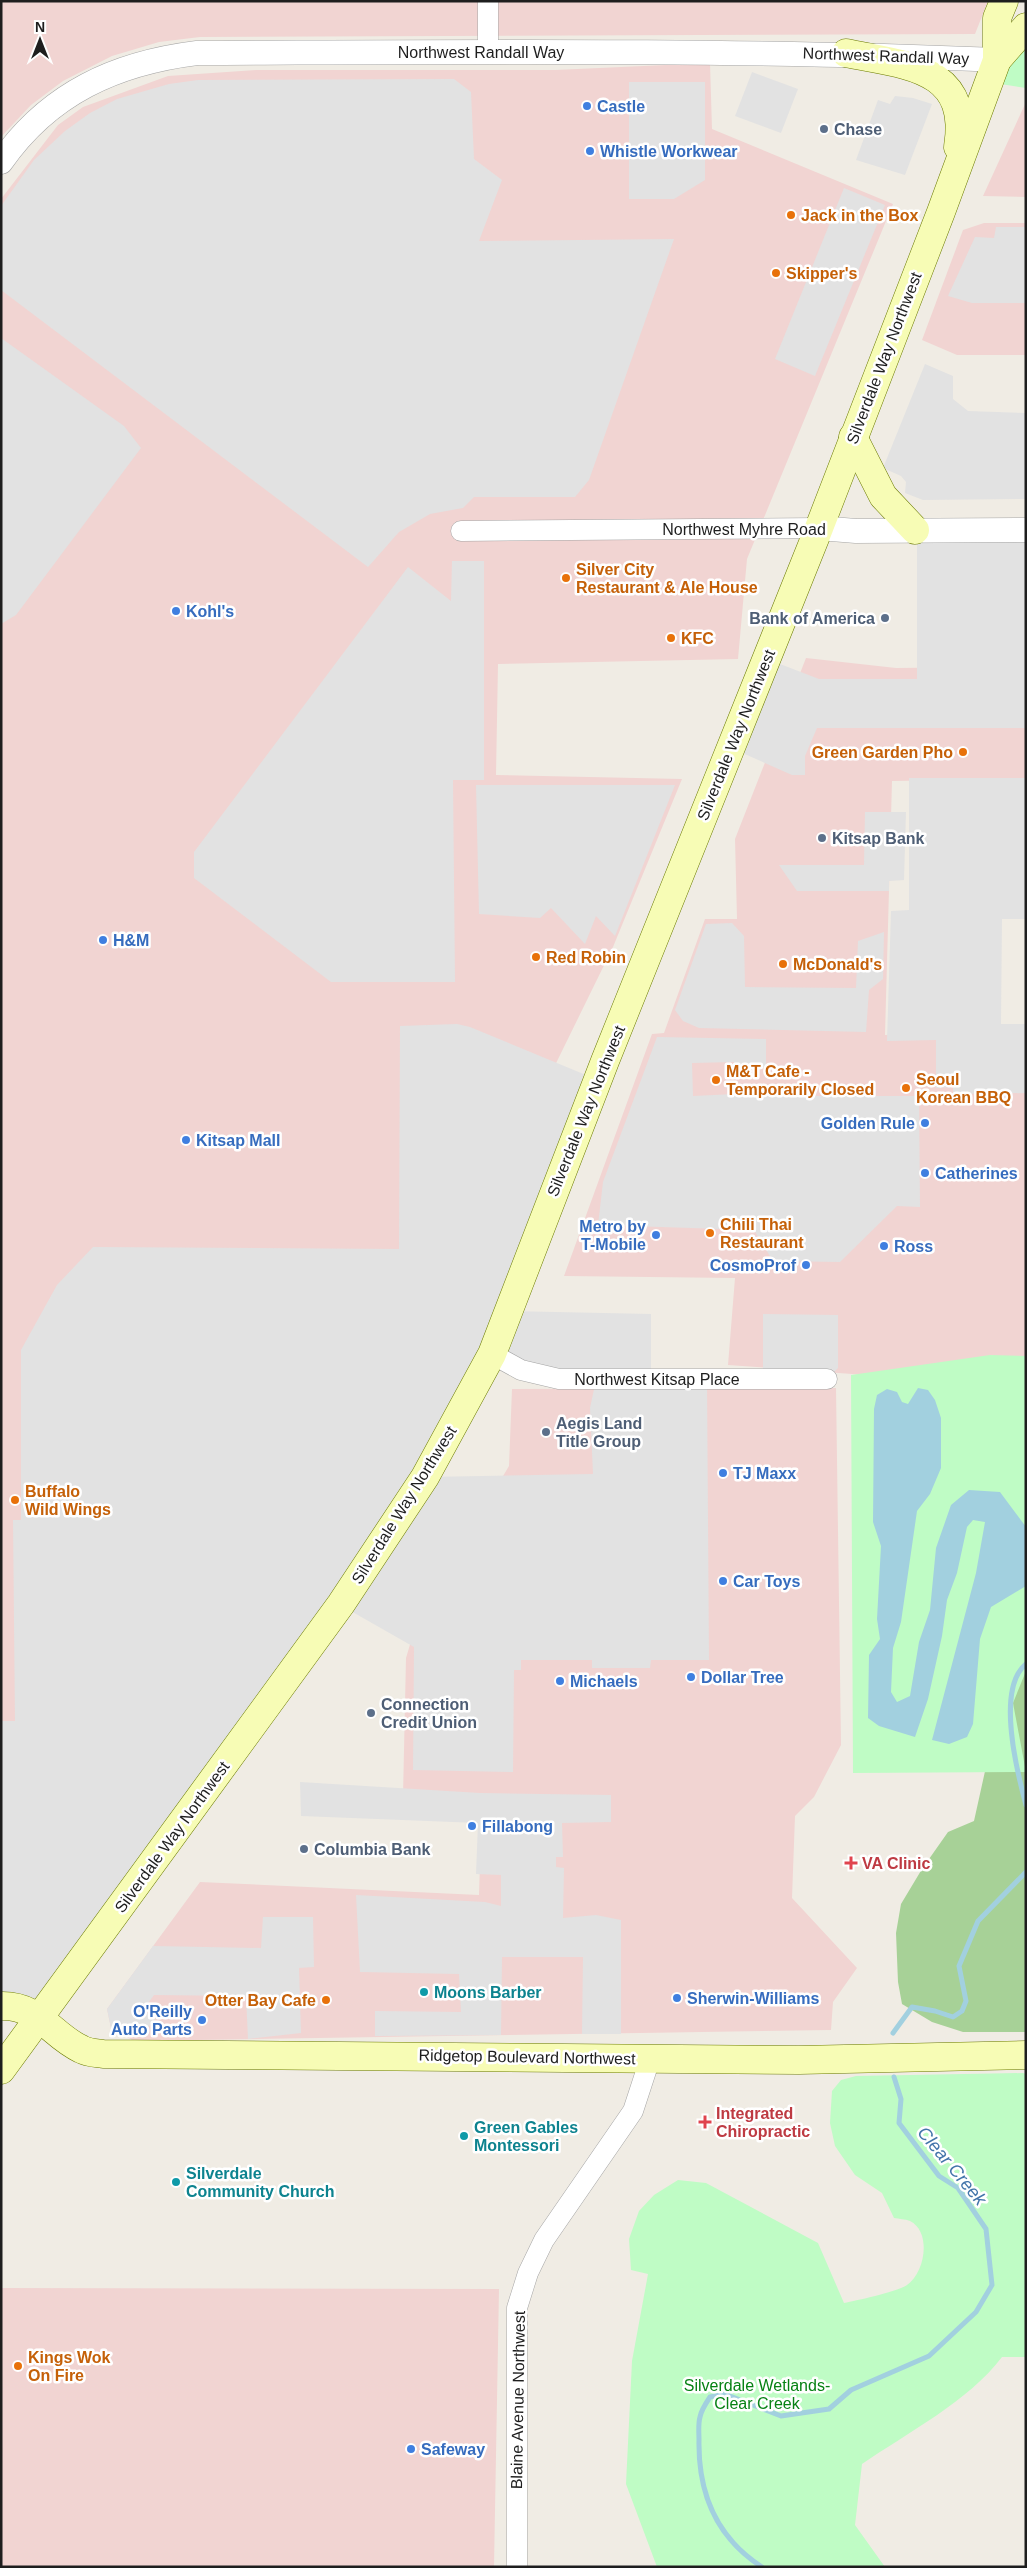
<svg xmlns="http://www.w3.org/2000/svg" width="1027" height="2568" font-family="Arial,sans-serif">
<rect width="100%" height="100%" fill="#f0ece4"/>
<g fill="#f1d4d2">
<path d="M 1,1 L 988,1 L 975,34 L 200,37 L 159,42 L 112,56 L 63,81 L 31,105 L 1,137 Z"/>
<path d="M 710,63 L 712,129 L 893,204 L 747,559 L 738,659 L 498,664 L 496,775 L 682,779 L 613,947 L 537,1102 L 1,1968 L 1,199 L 58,125 L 83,107 L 168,76 L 256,70 L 555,70 Z"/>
<path d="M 1026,102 L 1026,197 L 983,196 Z"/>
<path d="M 984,223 L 1026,223 L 1026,355 L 957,355 L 922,340 L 963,230 Z"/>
<path d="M 1026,555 L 1026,779 L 892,781 L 885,1035 L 940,1033 L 1026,1089 L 1025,1360 L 880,1376 L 728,1365 L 735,1278 L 564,1276 L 652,1034 L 664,1033 L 705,919 L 737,919 L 735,839 L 806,658 L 896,668 L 990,667 Z"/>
<path d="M 836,1388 L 841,1745 L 814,1797 L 795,1816 L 792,1898 L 857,1968 L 833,2002 L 831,2030 L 134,2041 L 111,2028 L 107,2009 L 200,1882 L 479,1895 L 482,1801 L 403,1796 L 406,1658 L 417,1621 L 509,1466 L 512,1389 Z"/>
<path d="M 1,2288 L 499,2289 L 494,2567 L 1,2567 Z"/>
</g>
<path fill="#a7d197" d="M 1026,1586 L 1026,2032 L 963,2032 L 932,2022 L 902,2004 L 898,1982 L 896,1933 L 901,1904 L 922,1869 L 948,1832 L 974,1821 Z"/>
<g fill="#bffcc5">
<path d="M 1026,37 L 1026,88 L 988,82 Z"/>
<path d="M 990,1355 L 1026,1356 L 1026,1671 L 1013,1703 L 1026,1772 L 853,1773 L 851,1375 Z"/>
<path d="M 1023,2073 L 1026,2074 L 1026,2357 L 1002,2357 C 969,2401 907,2433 862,2464 L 855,2525 L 885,2567 L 657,2567 L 626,2484 L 632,2361 L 648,2274 L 631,2270 L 629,2239 L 639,2211 L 654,2195 L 678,2180 L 706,2183 L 818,2243 L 844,2303 C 858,2300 897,2292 907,2285 C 925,2273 932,2232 910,2221 C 905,2219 899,2219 894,2218 L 882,2193 L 855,2175 L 835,2146 L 830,2123 L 832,2091 L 841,2080 L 856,2076 Z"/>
</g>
<g fill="#e2e2e2" fill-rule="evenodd">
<path d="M 752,72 L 798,89 L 781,133 L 735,116 Z"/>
<path d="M 454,79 L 471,92 L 474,159 L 502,180 L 479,241 L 674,239 L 589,480 L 575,497 L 474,497 L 463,508 L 430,514 L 399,532 L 368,567 L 1,290 L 1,206 L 34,160 L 65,131 L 90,113 L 117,99 L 169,84 L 198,80 Z"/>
<path d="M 629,82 L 705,82 L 705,180 L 674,199 L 629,199 Z"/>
<path d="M 895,96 L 913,98 L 932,104 L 905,175 L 856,160 L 878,100 L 890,104 Z"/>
<path d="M 844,188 L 885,205 L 815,376 L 775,359 Z"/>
<path d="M 996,227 L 1026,227 L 1026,303 L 972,303 L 948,296 L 975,237 L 994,238 Z"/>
<path d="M 1,338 L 124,426 L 141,448 L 16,615 L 1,624 Z"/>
<path d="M 925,364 L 953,376 L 953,399 L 968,411 L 1026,413 L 1026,499 L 923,500 L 905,493 L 906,482 L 901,476 L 883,468 Z"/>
<path d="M 917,530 L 1026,530 L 1026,728 L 817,728 L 805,756 L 805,775 L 792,775 L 731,748 L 767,659 L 819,679 L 917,679 Z"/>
<path d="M 452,561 L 484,561 L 484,780 L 453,780 L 455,982 L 331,982 L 194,878 L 194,852 L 408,567 L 451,601 Z"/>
<path d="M 909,778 L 1026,778 L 1026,919 L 1002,919 L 1001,1024 L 1026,1024 L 1026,1093 L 953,1094 L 953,1087 L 936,1088 L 936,1040 L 887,1041 L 891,911 L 909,910 Z"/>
<path d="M 476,785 L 675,785 L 615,936 L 596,916 L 585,944 L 551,908 L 540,918 L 479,914 Z"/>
<path d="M 865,812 L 906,812 L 904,880 L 889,881 L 889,891 L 797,891 L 779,865 L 864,865 Z"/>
<path d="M 732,923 L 744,936 L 745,987 L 856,988 L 858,941 L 884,932 L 883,979 L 869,990 L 866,1032 L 699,1028 L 683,1021 L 675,1010 L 706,924 Z"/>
<path d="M 457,1024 L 470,1027 L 598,1080 L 508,1311 L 651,1314 L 651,1380 L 707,1380 L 709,1660 L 651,1660 L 650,1668 L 592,1668 L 592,1660 L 521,1660 L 521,1670 L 514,1670 L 513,1772 L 413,1770 L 414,1647 L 342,1606 L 39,2017 L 1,2004 L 1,1721 L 15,1721 L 13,1520 L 21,1520 L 21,1350 L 57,1285 L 93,1247 L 399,1249 L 400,1026 ZM 491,1354 L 559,1379 L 596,1380 L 590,1408 L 593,1474 L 426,1477 Z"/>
<path d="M 657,1037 L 766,1039 L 766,1068 L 734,1067 L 734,1062 L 692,1063 L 693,1096 L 756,1093 L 766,1096 L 919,1096 L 920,1207 L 897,1206 L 840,1262 L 773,1261 L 754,1230 L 598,1225 L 603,1182 Z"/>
<path d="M 763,1314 L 838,1315 L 838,1368 L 827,1379 L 763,1379 Z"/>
<path d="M 300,1782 L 480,1793 L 611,1795 L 611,1822 L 562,1823 L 563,1857 L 556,1857 L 556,1867 L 564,1868 L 563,1918 L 596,1915 L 621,1920 L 621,2034 L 582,2034 L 583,1957 L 502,1957 L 501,2035 L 375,2036 L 375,2011 L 461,2012 L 459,1974 L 360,1972 L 356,1895 L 485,1902 L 501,1906 L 501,1875 L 476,1874 L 478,1823 L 301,1816 Z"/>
<path d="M 263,1917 L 313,1917 L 314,1967 L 299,1968 L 301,2033 L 248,2039 L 246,1996 L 154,1995 L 143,2010 L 156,2019 L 142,2034 L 111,2028 L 107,2009 L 153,1946 L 261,1948 Z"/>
</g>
<path fill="#a2d0df" d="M 918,1388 L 928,1390 L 935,1400 L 941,1418 L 941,1468 L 930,1494 L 917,1511 L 901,1622 L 893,1648 L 891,1692 L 897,1702 L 910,1696 L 919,1642 L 930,1610 L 936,1548 L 951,1505 L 969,1490 L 1000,1492 L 1026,1527 L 1026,1586 L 991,1607 L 980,1639 L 973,1724 L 967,1737 L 949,1744 L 932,1740 L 976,1573 L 985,1522 L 973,1520 L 967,1527 L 957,1573 L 947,1600 L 942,1636 L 928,1699 L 915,1737 L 879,1726 L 868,1718 L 869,1655 L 880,1639 L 877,1619 L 881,1546 L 873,1522 L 874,1409 L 877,1395 L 887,1389 L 897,1392 L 902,1402 L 908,1404 Z"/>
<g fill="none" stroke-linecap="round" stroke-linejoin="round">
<g stroke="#a2d0df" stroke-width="5">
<path d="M 1026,1664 C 996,1688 1017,1772 1026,1805"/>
<path d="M 893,2033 L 912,2007 L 935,2011 L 953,2017 L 962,2011 L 966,2001 L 959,1966 L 978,1921 L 1026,1872"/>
<path d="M 762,2567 C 717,2538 698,2493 699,2440 C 699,2433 698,2424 700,2417 C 701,2411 706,2403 710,2397 L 725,2394 L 781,2416 L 829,2409 L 851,2390 L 929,2356 L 976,2312 L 992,2285 L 986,2229 L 958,2188 L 939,2176 L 899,2123 L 901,2099 L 894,2077"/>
</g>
<g stroke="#a5a5a5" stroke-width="21">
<g id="minor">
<path d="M 488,52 L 488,1"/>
<path d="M 461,531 L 819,528"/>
<path d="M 492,1354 L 521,1370 L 559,1379 L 827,1379"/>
<path d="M 517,2567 L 517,2308 L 528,2273 L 544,2240 L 633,2111 L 650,2059"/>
</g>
</g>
<g stroke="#a5a5a5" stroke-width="25">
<g id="tertiary">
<path d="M 1,162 C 49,93 116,63 197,53 C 464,52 730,49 997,60"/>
<path d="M 819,528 L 856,531 L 1026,530"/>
</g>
</g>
<g stroke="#6b7b00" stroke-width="29">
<g id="secondary">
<path d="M 846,53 C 904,65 971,66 958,147"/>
<path d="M 997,60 L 1026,27"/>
<path d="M 853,437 L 883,496 L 915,530"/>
<path d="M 1,2006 C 39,2005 51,2035 81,2049 C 88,2053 96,2053 103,2054 L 799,2060 L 1026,2055"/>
<path d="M 1,2070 L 341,1604 L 425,1477 L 492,1354 L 605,1061 L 819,528 L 941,212 L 997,60 L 997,18 L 1004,1"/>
</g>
</g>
<use href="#minor" stroke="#fff" stroke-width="20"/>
<use href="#tertiary" stroke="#fff" stroke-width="24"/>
<use href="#secondary" stroke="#f7fcb5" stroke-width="28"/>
</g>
<g fill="#3f7fe0" stroke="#fff" stroke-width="2">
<circle cx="587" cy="106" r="5"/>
<circle cx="590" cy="151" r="5"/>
<circle cx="176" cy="611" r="5"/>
<circle cx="103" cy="940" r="5"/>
<circle cx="925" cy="1123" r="5"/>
<circle cx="186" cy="1140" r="5"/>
<circle cx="925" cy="1173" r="5"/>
<circle cx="656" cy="1235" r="5"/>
<circle cx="884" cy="1246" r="5"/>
<circle cx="806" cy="1265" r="5"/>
<circle cx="723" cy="1473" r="5"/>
<circle cx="723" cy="1581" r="5"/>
<circle cx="691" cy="1677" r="5"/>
<circle cx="560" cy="1681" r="5"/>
<circle cx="472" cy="1826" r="5"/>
<circle cx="677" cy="1998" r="5"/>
<circle cx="202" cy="2020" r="5"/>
<circle cx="411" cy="2449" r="5"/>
</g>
<g fill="#5c6f8a" stroke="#fff" stroke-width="2">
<circle cx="824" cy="129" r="5"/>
<circle cx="885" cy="618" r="5"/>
<circle cx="822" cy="838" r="5"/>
<circle cx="546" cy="1432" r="5"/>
<circle cx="371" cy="1713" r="5"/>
<circle cx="304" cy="1849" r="5"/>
</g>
<g fill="#e8710a" stroke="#fff" stroke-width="2">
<circle cx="791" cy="215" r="5"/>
<circle cx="776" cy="273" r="5"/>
<circle cx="566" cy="578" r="5"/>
<circle cx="671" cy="638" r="5"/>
<circle cx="963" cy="752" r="5"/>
<circle cx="536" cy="957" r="5"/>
<circle cx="783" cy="964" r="5"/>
<circle cx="716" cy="1080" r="5"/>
<circle cx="906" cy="1088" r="5"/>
<circle cx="710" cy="1233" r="5"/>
<circle cx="15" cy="1500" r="5"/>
<circle cx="326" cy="2000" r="5"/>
<circle cx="18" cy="2366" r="5"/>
</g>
<g fill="#e0444e" stroke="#fff" stroke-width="2">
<path d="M848.5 1855.5h5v5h5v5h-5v5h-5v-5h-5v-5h5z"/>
<path d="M702.5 2114.5h5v5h5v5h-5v5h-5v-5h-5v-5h5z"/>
</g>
<g fill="#0f9aa8" stroke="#fff" stroke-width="2">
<circle cx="424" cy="1992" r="5"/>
<circle cx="464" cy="2136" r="5"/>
<circle cx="176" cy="2182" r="5"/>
</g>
<g text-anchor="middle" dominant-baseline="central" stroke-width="5" stroke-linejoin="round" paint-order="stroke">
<g font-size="16" fill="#1e1e1e" stroke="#fff">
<text x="481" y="52">Northwest Randall Way</text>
<text transform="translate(886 56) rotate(2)">Northwest Randall Way</text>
<text transform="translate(884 358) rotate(-69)">Silverdale Way Northwest</text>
<text x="744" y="529">Northwest Myhre Road</text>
<text transform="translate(736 735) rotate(-68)">Silverdale Way Northwest</text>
<text transform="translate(586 1111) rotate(-68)">Silverdale Way Northwest</text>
<text x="657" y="1379">Northwest Kitsap Place</text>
<text transform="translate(404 1505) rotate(-58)">Silverdale Way Northwest</text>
<text transform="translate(172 1837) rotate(-54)">Silverdale Way Northwest</text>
<text transform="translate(527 2057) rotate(1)">Ridgetop Boulevard Northwest</text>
<text transform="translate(518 2400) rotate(-89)">Blaine Avenue Northwest</text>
</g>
<g font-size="16" font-weight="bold" fill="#366cbe" stroke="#fff" text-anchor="start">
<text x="597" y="106">Castle</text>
<text x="600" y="151">Whistle Workwear</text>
<text x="186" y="611">Kohl's</text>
<text x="113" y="940">H&amp;M</text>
<text x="915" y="1123" text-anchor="end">Golden Rule</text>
<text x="196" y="1140">Kitsap Mall</text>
<text x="935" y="1173">Catherines</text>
<text x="646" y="1226" text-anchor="end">Metro by<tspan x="646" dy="18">T-Mobile</tspan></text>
<text x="894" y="1246">Ross</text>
<text x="796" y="1265" text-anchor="end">CosmoProf</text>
<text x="733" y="1473">TJ Maxx</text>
<text x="733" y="1581">Car Toys</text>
<text x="701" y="1677">Dollar Tree</text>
<text x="570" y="1681">Michaels</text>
<text x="482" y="1826">Fillabong</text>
<text x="687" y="1998">Sherwin-Williams</text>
<text x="192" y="2011" text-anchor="end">O'Reilly<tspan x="192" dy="18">Auto Parts</tspan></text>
<text x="421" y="2449">Safeway</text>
</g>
<g font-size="16" font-weight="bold" fill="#4e5e75" stroke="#fff" text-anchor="start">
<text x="834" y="129">Chase</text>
<text x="875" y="618" text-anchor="end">Bank of America</text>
<text x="832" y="838">Kitsap Bank</text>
<text x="556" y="1423">Aegis Land<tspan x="556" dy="18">Title Group</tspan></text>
<text x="381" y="1704">Connection<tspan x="381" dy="18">Credit Union</tspan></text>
<text x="314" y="1849">Columbia Bank</text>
</g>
<g font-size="16" font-weight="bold" fill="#c56008" stroke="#fff" text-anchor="start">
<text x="801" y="215">Jack in the Box</text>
<text x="786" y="273">Skipper's</text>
<text x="576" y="569">Silver City<tspan x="576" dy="18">Restaurant &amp; Ale House</tspan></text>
<text x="681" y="638">KFC</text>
<text x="953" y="752" text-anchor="end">Green Garden Pho</text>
<text x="546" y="957">Red Robin</text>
<text x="793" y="964">McDonald's</text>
<text x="726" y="1071">M&amp;T Cafe -<tspan x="726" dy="18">Temporarily Closed</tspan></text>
<text x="916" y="1079">Seoul<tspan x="916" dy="18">Korean BBQ</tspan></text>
<text x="720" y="1224">Chili Thai<tspan x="720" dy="18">Restaurant</tspan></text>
<text x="25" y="1491">Buffalo<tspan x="25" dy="18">Wild Wings</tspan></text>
<text x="316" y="2000" text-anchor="end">Otter Bay Cafe</text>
<text x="28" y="2357">Kings Wok<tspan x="28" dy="18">On Fire</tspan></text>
</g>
<g font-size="16" font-weight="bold" fill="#be3a42" stroke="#fff" text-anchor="start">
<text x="862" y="1863">VA Clinic</text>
<text x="716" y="2113">Integrated<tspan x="716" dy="18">Chiropractic</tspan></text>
</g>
<g font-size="16" font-weight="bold" fill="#0d838f" stroke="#fff" text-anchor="start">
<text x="434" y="1992">Moons Barber</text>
<text x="474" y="2127">Green Gables<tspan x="474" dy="18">Montessori</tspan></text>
<text x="186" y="2173">Silverdale<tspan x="186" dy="18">Community Church</tspan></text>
</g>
<g font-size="16" fill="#078214" stroke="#fff">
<text x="757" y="2385">Silverdale Wetlands-<tspan x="757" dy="18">Clear Creek</tspan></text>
</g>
<g font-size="18" font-style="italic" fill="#4375aa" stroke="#fff">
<text transform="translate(952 2166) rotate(50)">Clear Creek</text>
</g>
</g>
<rect width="1027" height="2568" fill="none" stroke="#1e1e1e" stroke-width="5"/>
<g transform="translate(40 40)" stroke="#ffffff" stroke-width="4" paint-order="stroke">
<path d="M0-4L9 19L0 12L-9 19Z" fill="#1e1e1e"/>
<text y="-8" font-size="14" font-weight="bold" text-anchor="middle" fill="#1e1e1e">N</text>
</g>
</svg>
